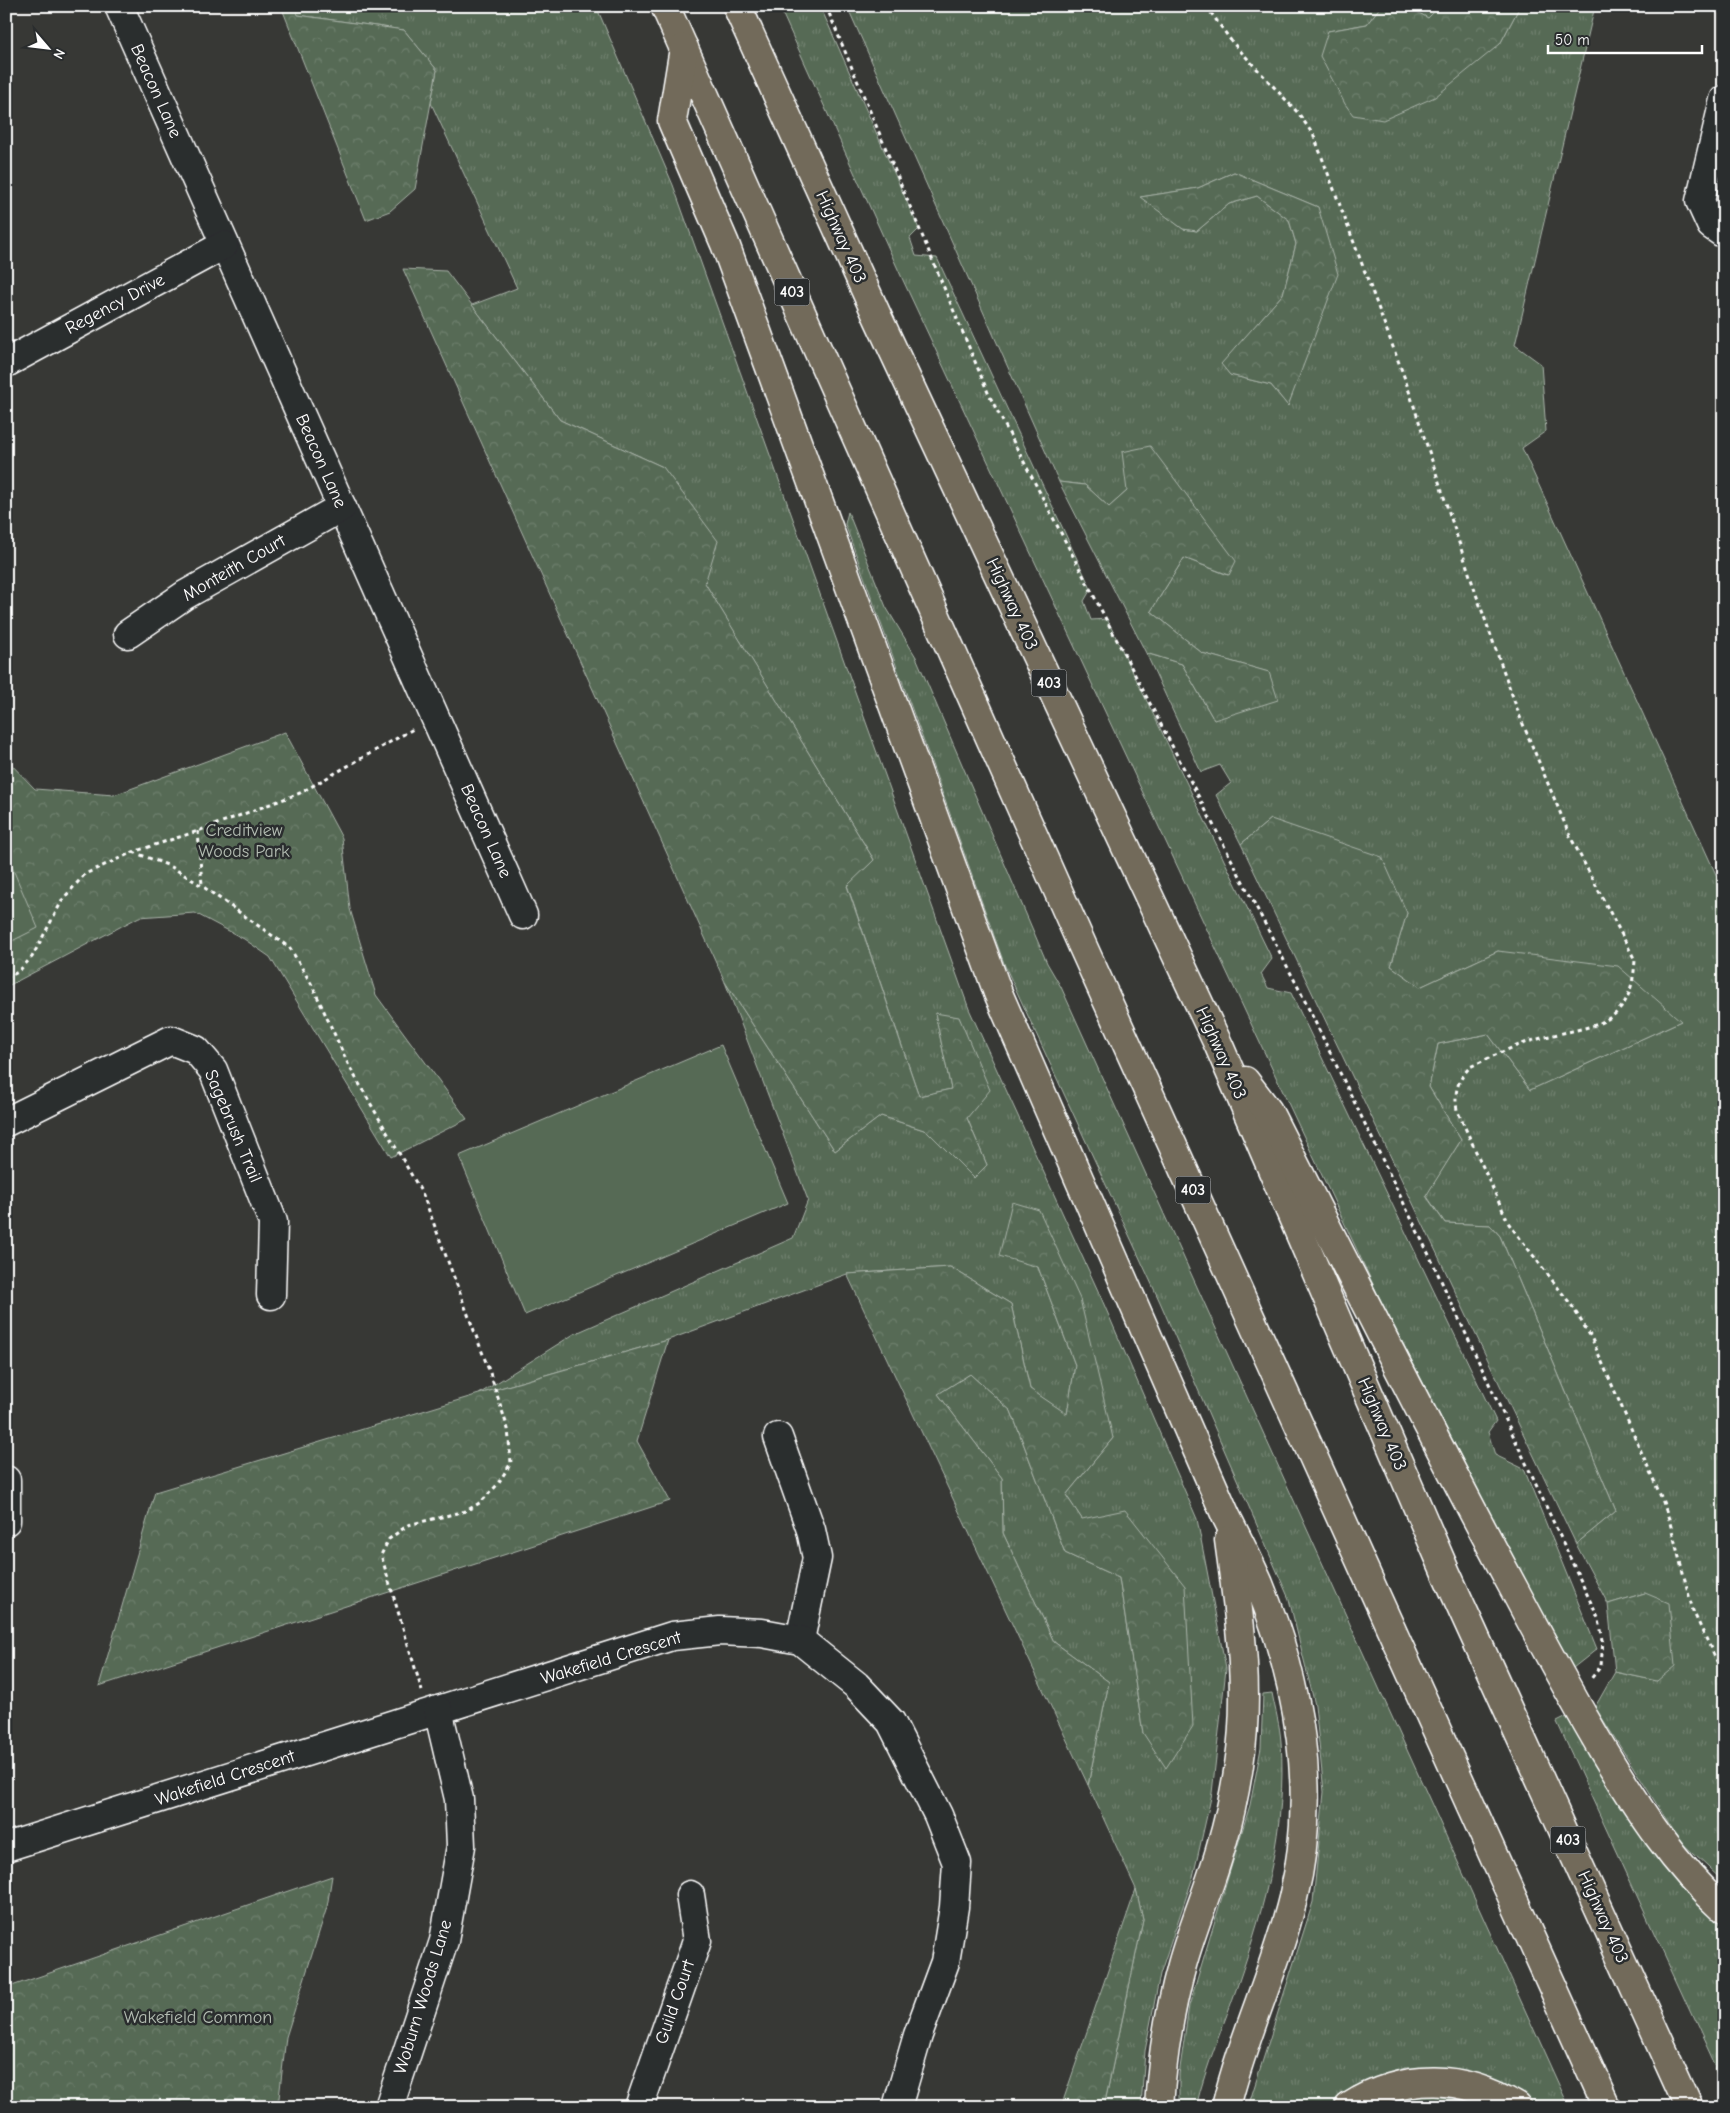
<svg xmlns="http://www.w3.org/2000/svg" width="1730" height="2113" font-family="'Comic Neue',sans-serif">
<defs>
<pattern id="grass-tufts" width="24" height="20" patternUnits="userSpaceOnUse" patternTransform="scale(1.25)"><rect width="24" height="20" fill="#566a55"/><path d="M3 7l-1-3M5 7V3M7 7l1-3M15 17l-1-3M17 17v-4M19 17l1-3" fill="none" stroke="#6f806e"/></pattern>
<pattern id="forest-crowns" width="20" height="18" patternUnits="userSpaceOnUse" patternTransform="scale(1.25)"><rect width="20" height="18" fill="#566a55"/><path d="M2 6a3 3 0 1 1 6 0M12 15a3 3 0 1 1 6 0" fill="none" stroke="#6f806e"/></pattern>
</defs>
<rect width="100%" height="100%" fill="#373835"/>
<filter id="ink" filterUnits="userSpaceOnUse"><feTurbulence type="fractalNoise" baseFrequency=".02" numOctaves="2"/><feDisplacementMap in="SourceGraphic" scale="10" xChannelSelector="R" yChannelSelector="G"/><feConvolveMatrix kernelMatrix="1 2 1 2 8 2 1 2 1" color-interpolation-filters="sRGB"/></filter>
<g filter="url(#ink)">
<g fill="url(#grass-tufts)" stroke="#aab4aa" fill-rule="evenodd">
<path d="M 295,6 L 596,6 L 673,185 L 969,1009 L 1099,1293 L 1197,1519 L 1226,1669 L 1212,1793 L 1193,1877 L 1160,1974 L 1145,2051 L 1141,2107 L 1104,2107 L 1143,1920 L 1136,1889 L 1088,1785 L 1109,1682 L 1054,1642 L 1003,1533 L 1002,1478 L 938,1394 L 970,1374 L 1011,1411 L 1065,1553 L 1119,1578 L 1143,1733 L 1185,1586 L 1082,1519 L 1066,1495 L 1113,1438 L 1038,1267 L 1075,1365 L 1067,1415 L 1030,1389 L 1011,1304 L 950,1267 L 847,1274 L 668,1340 L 479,1394 L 574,1334 L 793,1238 L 808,1200 L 725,982 L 835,1151 L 881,1116 L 927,1131 L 974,1178 L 987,1165 L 967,1118 L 935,1013 L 951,1089 L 919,1096 L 847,885 L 874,860 L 704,582 L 663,467 L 560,420 L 472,305 L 517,288 L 431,103 L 437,70 L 404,30 L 298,15 Z"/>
<path d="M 779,6 L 820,6 L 919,229 L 910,238 L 916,256 L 937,258 L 1091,589 L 1084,601 L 1091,620 L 1107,619 L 1272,959 L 1261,974 L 1268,988 L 1291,993 L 1496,1421 L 1488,1432 L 1495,1455 L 1524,1469 L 1597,1649 L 1573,1668 L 1506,1544 L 1378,1295 L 902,278 Z"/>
<path d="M 847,6 L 1381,6 L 1367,24 L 1328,31 L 1500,44 L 1520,6 L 1595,6 L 1515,345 L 1541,364 L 1546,431 L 1522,448 L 1724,892 L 1724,1882 L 1680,1841 L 1595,1707 L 1615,1672 L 1657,1681 L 1645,1593 L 1608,1604 L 1576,1544 L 1616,1511 L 1500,1236 L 1490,1225 L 1445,1223 L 1426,1195 L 1461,1140 L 1429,1087 L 1438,1044 L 1488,1034 L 1530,1090 L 1681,1021 L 1498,951 L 1420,987 L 1391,966 L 1407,913 L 1271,819 L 1241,844 L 1216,795 L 1231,783 L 1220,765 L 1201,772 L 1146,653 L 1182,664 L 1214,720 L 1268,672 L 1202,653 L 1151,611 L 1184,558 L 1228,575 L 1127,491 L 1109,507 L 1085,485 L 1059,482 ZM 1234,172 L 1318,207 L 1288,406 L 1271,385 L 1230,375 L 1222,364 L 1283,294 L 1296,244 L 1289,220 L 1257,196 L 1229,204 L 1197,231 L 1183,229 L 1141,197 L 1198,188 Z"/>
<path d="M 1417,6 L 1440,6 L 1428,18 L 1417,12 Z"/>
<path d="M 848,512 L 886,607 L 916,657 L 1047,963 L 1061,987 L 1569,2107 L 1538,2107 L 1527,2098 L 1468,2073 L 1405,2068 L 1353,2087 L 1332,2107 L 1248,2107 L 1313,1902 L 1324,1792 L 1315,1705 L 1289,1599 L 1160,1302 L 1005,966 L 845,524 Z"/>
<path d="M 1272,1693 C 1275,1709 1280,1726 1281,1742 C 1287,1825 1265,1906 1238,1984 C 1224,2025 1206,2065 1196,2107 L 1179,2107 L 1179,2075 L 1189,2006 L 1250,1805 L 1261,1748 L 1263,1694 Z"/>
<path d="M 1571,1715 L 1724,1922 L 1724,2085 L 1557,1722 Z"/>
<path d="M 1428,2095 L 1475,2103 L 1482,2107 L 1379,2107 L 1382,2104 Z"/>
</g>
<g fill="url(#forest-crowns)" stroke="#aab4aa">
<path d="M 281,6 L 295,6 L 298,15 L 404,30 L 437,70 L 415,189 L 390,211 L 366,220 Z"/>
<path d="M 1381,6 L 1417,6 L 1417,12 L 1428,18 L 1440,6 L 1520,6 L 1500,44 L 1435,97 L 1383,120 L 1353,115 L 1345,104 L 1320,56 L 1328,31 L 1367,24 Z"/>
<path d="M 1234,172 L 1318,207 L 1338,274 L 1288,406 L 1271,385 L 1230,375 L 1221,364 L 1283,294 L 1296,244 L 1289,220 L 1257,196 L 1229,204 L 1197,231 L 1183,229 L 1140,197 L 1198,188 Z"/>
<path d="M 403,269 L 446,271 L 560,420 L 663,467 L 718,541 L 705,583 L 874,860 L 847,886 L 919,1096 L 951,1089 L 935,1013 L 959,1017 L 990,1090 L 967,1118 L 987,1165 L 974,1178 L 927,1131 L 881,1116 L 835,1151 L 725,982 Z"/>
<path d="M 1150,446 L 1236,561 L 1229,575 L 1184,558 L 1151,611 L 1202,653 L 1269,672 L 1278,700 L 1214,720 L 1182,664 L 1146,653 L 1059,482 L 1085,485 L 1109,507 L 1127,491 L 1122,452 Z"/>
<path d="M 285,732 L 342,838 L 350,909 L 376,995 L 467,1119 L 391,1157 L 270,957 L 244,939 L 195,913 L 139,917 L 6,987 L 6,759 L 35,789 L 114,795 Z"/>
<path d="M 1271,819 L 1382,857 L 1407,913 L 1391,966 L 1420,987 L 1498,951 L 1618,966 L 1681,1021 L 1530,1090 L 1488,1034 L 1438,1044 L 1429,1087 L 1461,1140 L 1426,1196 L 1445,1223 L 1490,1225 L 1500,1236 L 1616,1511 L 1576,1544 L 1241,844 Z"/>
<path d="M 1012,1202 L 1039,1210 L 1080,1299 L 1113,1438 L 1066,1495 L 1082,1519 L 1125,1510 L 1185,1586 L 1193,1726 L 1166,1768 L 1143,1733 L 1119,1578 L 1065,1553 L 1011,1411 L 970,1374 L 938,1394 L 1002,1478 L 1003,1533 L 1054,1642 L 1109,1682 L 1088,1785 L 847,1274 L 950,1267 L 1011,1304 L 1030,1389 L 1067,1414 L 1075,1365 L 1038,1267 L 999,1256 Z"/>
<path d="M 668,1340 L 637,1441 L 670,1501 L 99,1686 L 155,1492 L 479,1394 Z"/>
<path d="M 1645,1593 L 1669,1603 L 1675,1666 L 1657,1681 L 1615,1672 L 1608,1604 Z"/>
<path d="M 332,1876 L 327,1907 L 286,2037 L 278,2107 L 6,2107 L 6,1988 Z"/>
<path d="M 1136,1889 L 1143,1920 L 1104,2107 L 1061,2107 Z"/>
</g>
<g fill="#566a55" stroke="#aab4aa">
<path d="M 6,853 L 38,928 L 6,944 Z"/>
<path d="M 721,1045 L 788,1203 L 525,1315 L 459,1156 Z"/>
</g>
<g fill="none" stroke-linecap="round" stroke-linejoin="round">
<path stroke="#95a4ac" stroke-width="6" d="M 308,8 L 311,6"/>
<g stroke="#fff" stroke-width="31">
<g id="minor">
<path d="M 119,6 L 523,915"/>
<path d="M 1724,100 L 1700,201 L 1711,225 L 1724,234"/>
<path d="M 6,363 L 224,245"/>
<path d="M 128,634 L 185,595 L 342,507"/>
<path d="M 6,1122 L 171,1040 L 196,1050 L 213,1070 L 273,1222 L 271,1295"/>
<path d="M 778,1437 L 811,1530 L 817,1558 L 800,1640"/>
<path d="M 6,1480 L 6,1521"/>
<path d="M 6,1847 L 672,1636 L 720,1631 L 762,1633 L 800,1640 L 856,1685 L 891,1722 L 938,1815 L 957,1863 L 954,1907 L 945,1962 L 918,2035 L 897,2107"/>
<path d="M 389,2107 L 444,1941 L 461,1846 L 459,1799 L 438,1710"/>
<path d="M 639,2107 L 697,1941 L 690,1895"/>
</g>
</g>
<g stroke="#fff" stroke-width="31">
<g id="highway">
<path d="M 665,6 L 1083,947 L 1607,2107"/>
<path d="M 737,6 L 879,320 L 1219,1046 L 1446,1573 L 1689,2107"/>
<path d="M 684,48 L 672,121 L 725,244 L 998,993 L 1226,1516 C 1237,1538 1249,1561 1259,1584 C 1299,1682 1319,1793 1293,1898 C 1276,1969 1243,2036 1226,2107"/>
<path d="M 1245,1081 L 1268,1111 C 1349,1271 1429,1431 1514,1589 C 1543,1644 1572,1698 1604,1752 C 1638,1809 1674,1865 1724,1910"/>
<path d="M 1159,2107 C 1162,2058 1169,2012 1182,1965 C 1193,1925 1210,1887 1221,1847 C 1229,1820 1235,1792 1239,1765 C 1251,1689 1239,1615 1229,1540"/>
<path d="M 1349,2107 C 1404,2072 1463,2074 1517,2107"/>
</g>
</g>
<g stroke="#fff" stroke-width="3" stroke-dasharray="4 4" stroke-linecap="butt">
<path d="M 826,6 L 989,395 L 1300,991 L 1431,1259 L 1599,1620 L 1603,1640 L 1601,1666 L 1590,1680"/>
<path d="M 1206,6 L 1232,42 L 1299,114 L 1314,136 L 1405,379 L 1476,594 L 1520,717 L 1570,836 L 1635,960 C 1631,1031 1592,1024 1538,1039 C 1515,1045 1491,1057 1470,1067 C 1457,1081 1454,1092 1457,1110 L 1509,1224 L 1572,1306 L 1591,1337 L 1662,1499 L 1669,1519 L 1693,1611 L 1724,1676"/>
<path d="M 198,831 L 202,885"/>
<path d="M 133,852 L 170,866 L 202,886 L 290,948 L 312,985 L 349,1066 L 423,1195 L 490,1373 L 508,1429 L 511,1463 L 497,1485 L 481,1502 L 466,1511 L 408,1525 L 389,1539 L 381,1555 L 422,1691"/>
<path d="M 6,978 L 18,972 L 32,957 L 63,899 L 85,874 L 133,852 L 198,831 L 300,793 L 415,728"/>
</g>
<use href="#minor" stroke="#2a2d2e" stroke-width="28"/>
<use href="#highway" stroke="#726b5a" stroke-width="28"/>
</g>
</g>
<g text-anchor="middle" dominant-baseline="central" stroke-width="5" stroke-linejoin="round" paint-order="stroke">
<g fill="#2a2d2e" stroke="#bfc0c0" stroke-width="1">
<rect x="774.5" y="278.5" width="35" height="27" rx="4"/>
<rect x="1031.5" y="669.5" width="35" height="27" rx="4"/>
<rect x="1175.5" y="1176.5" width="35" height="27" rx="4"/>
<rect x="1550.5" y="1826.5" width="35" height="27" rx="4"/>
</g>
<g font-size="16" font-weight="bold" fill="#fff">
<text x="792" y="292">403</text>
<text x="1049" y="683">403</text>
<text x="1193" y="1190">403</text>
<text x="1568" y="1840">403</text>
</g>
<g font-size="18" fill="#fff" stroke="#2a2d2e">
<text transform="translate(156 91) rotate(66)">Beacon Lane</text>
<text transform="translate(841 237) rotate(66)">Highway 403</text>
<text transform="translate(115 304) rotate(-28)">Regency Drive</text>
<text transform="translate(321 461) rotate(66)">Beacon Lane</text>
<text transform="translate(234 568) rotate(-30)">Monteith Court</text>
<text transform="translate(1012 604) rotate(65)">Highway 403</text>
<text transform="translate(486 831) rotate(66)">Beacon Lane</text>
<text transform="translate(1221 1053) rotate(66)">Highway 403</text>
<text transform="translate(233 1126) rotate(67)">Sagebrush Trail</text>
<text transform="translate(1382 1424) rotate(67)">Highway 403</text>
<text transform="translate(611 1658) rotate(-17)">Wakefield Crescent</text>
<text transform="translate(225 1778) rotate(-18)">Wakefield Crescent</text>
<text transform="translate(1603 1917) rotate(66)">Highway 403</text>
<text transform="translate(423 1997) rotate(-73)">Woburn Woods Lane</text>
<text transform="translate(675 2002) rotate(-71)">Guild Court</text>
</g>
<g font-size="18" fill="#b3bcb2" stroke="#2a2d2e">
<text x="244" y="830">Creditview<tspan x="244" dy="21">Woods Park</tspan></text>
<text x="198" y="2017">Wakefield Common</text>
</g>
</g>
<rect width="1730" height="2113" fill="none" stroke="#2a2d2e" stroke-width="25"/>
<rect x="12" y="12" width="1705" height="2088" fill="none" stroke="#fff" stroke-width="2" filter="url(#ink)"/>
<g transform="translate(48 48) rotate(118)" stroke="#2a2d2e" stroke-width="4" paint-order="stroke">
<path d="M0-4L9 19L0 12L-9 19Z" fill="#ffffff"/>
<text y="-8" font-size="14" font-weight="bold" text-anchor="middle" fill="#ffffff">N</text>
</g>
<path d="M1548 45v8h154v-8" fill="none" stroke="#ffffff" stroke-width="2.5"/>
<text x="1555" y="45" font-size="15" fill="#ffffff" stroke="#2a2d2e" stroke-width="4" paint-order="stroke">50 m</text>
</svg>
